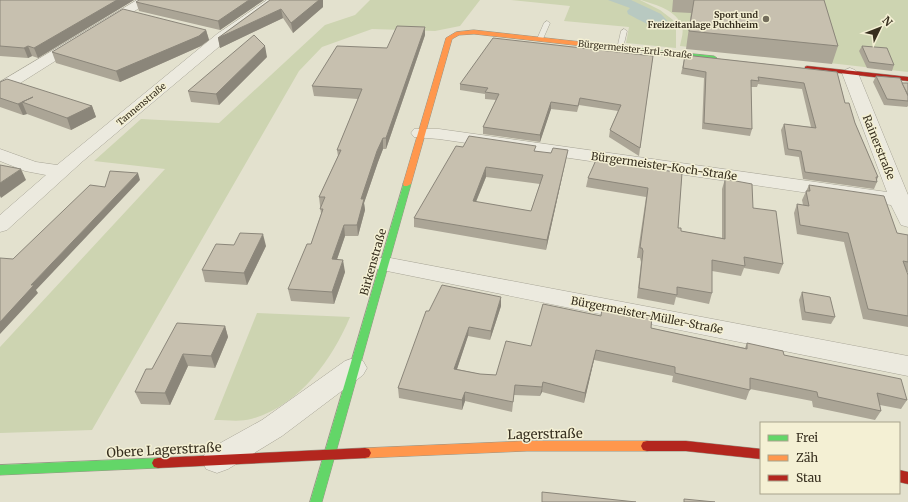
<svg xmlns="http://www.w3.org/2000/svg" width="908" height="502" font-family="Merriweather,serif">
<rect width="100%" height="100%" fill="#e3e1ce"/>
<g fill="#cdd4b1">
<path d="M 370,0 L 480,0 L 460,26 L 435,31 L 372,29 L 322,47 L 299,71 L 92,430 L 0,433 L 0,347 L 165,169 L 94,161 L 141,119 L 219,123 L 325,25 L 355,15 Z"/>
<path d="M 511,0 L 640,0 L 660,10 L 673,20 L 676,29 L 676,48 L 626,43 L 629,27 L 564,21 L 570,6 Z"/>
<path d="M 641,0 L 908,0 L 908,72 L 680,46 C 681,40 684,32 682,27 C 677,10 656,5 641,0 Z"/>
<path d="M 257,313 L 350,317 C 332,360 299,406 251,419 C 241,422 226,420 214,420 Z"/>
</g>
<path fill="#b8c9c1" d="M 608,0 L 631,0 L 661,14 L 673,27 C 657,32 642,21 628,14 L 627,11 L 630,8 Z"/>
<g fill="none" stroke-linecap="round" stroke-linejoin="round">
<g stroke="#a8a597" stroke-width="1">
<g id="lane">
<path d="M 547,21 L 550,23 L 543,39 L 538,40 L 537,39 L 544,23 Z"/>
<path d="M 624,29 L 627,31 L 623,48 L 617,49 L 621,31 Z"/>
</g>
</g>
<g stroke="#a8a597" stroke-width="1">
<g id="street">
<path d="M 137,0 L 152,0 L 6,92 L 0,94 L 0,82 Z"/>
<path d="M 267,0 L 281,0 L 227,40 L 83,161 L 7,230 L 0,232 L 0,215 L 46,175 L 25,171 L 0,161 L 0,149 L 36,162 L 57,165 L 217,34 Z"/>
<path d="M 850,68 L 855,70 L 858,73 L 908,195 L 908,227 L 901,225 L 891,205 L 439,139 L 414,137 L 411,133 L 414,129 L 439,129 L 887,192 L 842,73 L 845,70 Z"/>
<path d="M 385,257 L 908,356 L 908,376 L 377,269 L 374,264 L 377,259 Z"/>
<path d="M 354,358 L 363,361 L 367,368 L 363,375 L 282,436 L 228,469 L 217,473 L 206,469 L 202,460 L 206,451 L 262,420 L 345,361 Z"/>
</g>
</g>
<g stroke="#989586" stroke-width="1">
<g id="fast">
<path d="M 636,48 L 714,56 L 717,58 L 714,60 L 634,51 L 634,49 Z"/>
<path d="M 404,182 L 407,182 L 411,184 L 322,502 L 310,502 Z"/>
<path d="M 158,458 L 162,459 L 164,463 L 162,467 L 158,468 L 0,475 L 0,465 Z"/>
</g>
</g>
<g stroke="#989586" stroke-width="1">
<g id="slow">
<path d="M 474,30 L 636,48 L 639,50 L 636,52 L 474,34 L 459,35 L 452,39 L 411,184 L 407,186 L 404,186 L 403,184 L 446,38 L 456,32 Z"/>
<path d="M 527,441 L 647,441 L 651,442 L 653,446 L 651,450 L 647,451 L 527,451 L 365,458 L 361,457 L 359,453 L 361,449 L 365,448 Z"/>
</g>
</g>
<g stroke="#989586" stroke-width="1">
<g id="jam">
<path d="M 807,66 L 908,77 L 908,81 L 805,69 L 805,67 Z"/>
<path d="M 647,441 L 686,441 L 761,449 L 761,459 L 686,451 L 647,451 L 643,450 L 641,446 L 643,442 Z"/>
<path d="M 365,448 L 369,449 L 371,453 L 369,457 L 365,458 L 158,468 L 154,467 L 152,463 L 154,459 L 158,458 Z"/>
<path d="M 899,470 L 908,472 L 908,484 L 899,482 Z"/>
</g>
</g>
<use href="#lane" fill="#eceadf" fill-rule="evenodd"/>
<use href="#street" fill="#eceadf" fill-rule="evenodd"/>
<use href="#fast" fill="#63d668" fill-rule="evenodd"/>
<use href="#slow" fill="#ff974d" fill-rule="evenodd"/>
<use href="#jam" fill="#b3261e" fill-rule="evenodd"/>
</g>
<g fill="#aba596" fill-rule="evenodd">
<path d="M 0,0 L 134,0 L 38,58 L 32,56 L 28,58 L 0,56 Z"/>
<path d="M 139,0 L 264,0 L 220,30 L 139,11 L 136,2 Z"/>
<path d="M 270,0 L 322,0 L 323,7 L 293,33 L 283,18 L 220,48 L 218,38 Z"/>
<path d="M 673,0 L 824,0 L 838,46 L 832,64 L 686,49 L 691,13 L 672,12 Z"/>
<path d="M 206,30 L 209,40 L 201,46 L 120,82 L 56,63 L 52,52 Z"/>
<path d="M 425,35 L 386,149 L 383,149 L 378,162 L 364,203 L 365,210 L 358,236 L 345,236 L 337,259 L 345,272 L 334,304 L 291,301 L 288,289 L 311,244 L 321,214 L 319,197 L 338,156 L 337,150 L 358,99 L 314,96 L 312,86 L 387,48 Z"/>
<path d="M 862,46 L 894,65 L 892,71 L 867,68 L 859,51 Z"/>
<path d="M 685,55 L 837,72 L 845,103 L 855,123 L 878,177 L 877,180 L 877,182 L 874,189 L 803,179 L 799,157 L 785,155 L 781,130 L 784,124 L 811,127 L 802,89 L 758,84 L 757,87 L 751,87 L 752,129 L 750,136 L 702,129 L 704,78 L 681,74 Z"/>
<path d="M 653,56 L 639,156 L 609,137 L 610,130 L 618,111 L 579,105 L 577,112 L 551,109 L 540,142 L 483,134 L 483,127 L 496,100 L 485,99 L 485,94 L 460,90 L 460,84 Z"/>
<path d="M 267,57 L 219,105 L 191,102 L 188,91 Z"/>
<path d="M 876,76 L 902,83 L 908,83 L 908,107 L 907,106 L 907,107 L 884,105 L 873,82 Z"/>
<path d="M 0,82 L 92,106 L 96,117 L 71,130 L 27,114 L 23,115 L 0,107 Z"/>
<path d="M 463,147 L 535,151 L 566,159 L 546,250 L 414,227 L 414,218 ZM 486,177 L 540,184 L 531,211 L 476,202 Z"/>
<path d="M 682,173 L 678,228 L 681,231 L 722,238 L 722,189 L 725,179 L 753,208 L 783,264 L 779,274 L 744,268 L 741,276 L 712,271 L 712,293 L 709,304 L 676,297 L 674,305 L 637,298 L 641,262 L 640,258 L 637,258 L 646,197 L 586,187 L 588,178 Z"/>
<path d="M 809,185 L 897,233 L 908,235 L 908,272 L 907,272 L 908,275 L 908,327 L 863,319 L 844,242 L 797,234 L 794,213 L 797,204 L 803,205 L 802,200 Z"/>
<path d="M 234,245 L 266,246 L 247,285 L 205,282 L 202,270 Z"/>
<path d="M 802,292 L 835,317 L 831,324 L 802,320 L 799,300 Z"/>
<path d="M 501,306 L 490,340 L 468,336 L 457,369 L 480,374 L 496,375 L 531,346 L 651,328 L 745,348 L 747,343 L 784,355 L 907,400 L 901,409 L 880,405 L 881,411 L 875,420 L 813,407 L 812,401 L 750,389 L 746,400 L 672,382 L 673,376 L 594,360 L 584,403 L 542,392 L 540,396 L 514,395 L 512,412 L 465,401 L 462,410 L 399,398 L 398,388 L 429,311 Z"/>
<path d="M 225,326 L 228,337 L 215,368 L 188,366 L 170,405 L 141,404 L 135,392 L 152,369 Z"/>
</g>
<g fill="#8b867a">
<path d="M 117,0 L 134,0 L 38,58 L 34,48 Z"/>
<path d="M 249,0 L 264,0 L 220,30 L 218,21 Z"/>
<path d="M 315,0 L 323,0 L 323,7 L 293,33 L 291,23 Z"/>
<path d="M 281,9 L 283,18 L 220,48 L 218,38 Z"/>
<path d="M 425,27 L 425,35 L 386,149 L 386,138 Z"/>
<path d="M 206,30 L 209,40 L 201,46 L 120,82 L 116,71 Z"/>
<path d="M 28,46 L 32,56 L 28,58 L 24,48 Z"/>
<path d="M 265,46 L 267,57 L 219,105 L 216,94 Z"/>
<path d="M 33,97 L 22,102 L 27,114 L 23,115 L 18,104 Z"/>
<path d="M 551,102 L 551,109 L 540,142 L 540,135 Z"/>
<path d="M 92,106 L 96,117 L 71,130 L 67,118 Z"/>
<path d="M 383,138 L 383,149 L 378,162 L 364,203 L 365,210 L 358,236 L 357,225 L 361,199 L 377,151 Z"/>
<path d="M 568,150 L 566,159 L 546,250 L 547,240 Z"/>
<path d="M 486,167 L 486,177 L 472,211 L 473,201 Z"/>
<path d="M 21,169 L 26,180 L 1,198 L 0,196 L 0,183 Z"/>
<path d="M 138,173 L 140,180 L 36,290 L 38,293 L 0,334 L 0,322 L 31,285 Z"/>
<path d="M 344,225 L 345,236 L 333,271 L 332,259 Z"/>
<path d="M 263,234 L 266,246 L 247,285 L 244,273 Z"/>
<path d="M 343,260 L 345,272 L 334,304 L 332,292 Z"/>
<path d="M 501,297 L 501,306 L 490,340 L 491,331 Z"/>
<path d="M 225,326 L 228,337 L 215,368 L 211,356 Z"/>
<path d="M 469,327 L 468,336 L 454,378 L 454,369 Z"/>
<path d="M 596,350 L 594,360 L 584,403 L 585,393 Z"/>
<path d="M 183,354 L 188,366 L 170,405 L 165,393 Z"/>
<path d="M 543,382 L 542,392 L 540,396 L 542,387 Z"/>
<path d="M 465,392 L 465,401 L 462,410 L 462,400 Z"/>
</g>
<g fill="#c7c0af" stroke="#8b867a" fill-rule="evenodd">
<path d="M 0,0 L 117,0 L 34,48 L 28,46 L 24,48 L 0,46 Z"/>
<path d="M 139,0 L 249,0 L 218,21 L 136,2 Z"/>
<path d="M 270,0 L 319,0 L 291,23 L 281,9 L 218,38 Z"/>
<path d="M 694,0 L 824,0 L 838,46 L 689,31 Z"/>
<path d="M 123,9 L 206,30 L 199,36 L 116,71 L 52,52 Z"/>
<path d="M 397,26 L 425,27 L 386,138 L 383,138 L 377,151 L 361,199 L 364,199 L 357,225 L 344,225 L 332,259 L 343,260 L 332,292 L 288,289 L 307,244 L 311,244 L 323,209 L 320,209 L 325,197 L 319,197 L 341,150 L 337,150 L 362,89 L 312,86 L 337,46 L 387,48 Z"/>
<path d="M 254,35 L 265,46 L 216,94 L 188,91 Z"/>
<path d="M 493,38 L 653,56 L 640,148 L 610,130 L 621,105 L 580,98 L 578,106 L 551,102 L 540,135 L 483,127 L 499,94 L 485,92 L 488,88 L 460,84 Z"/>
<path d="M 862,46 L 887,48 L 894,65 L 869,62 Z"/>
<path d="M 685,55 L 837,72 L 845,103 L 849,103 L 855,123 L 878,177 L 876,177 L 877,182 L 805,172 L 801,151 L 788,149 L 784,124 L 816,128 L 804,83 L 758,77 L 759,81 L 751,80 L 752,129 L 704,123 L 706,72 L 683,68 Z"/>
<path d="M 876,76 L 900,78 L 908,96 L 908,101 L 887,99 Z"/>
<path d="M 7,79 L 92,106 L 67,118 L 22,102 L 33,97 L 18,104 L 0,98 L 0,82 Z"/>
<path d="M 902,83 L 908,83 L 908,95 Z"/>
<path d="M 469,136 L 536,146 L 534,151 L 551,153 L 553,148 L 568,150 L 547,240 L 414,218 L 456,146 L 463,147 ZM 486,167 L 543,175 L 531,211 L 473,201 Z"/>
<path d="M 596,160 L 682,173 L 678,228 L 681,228 L 681,231 L 725,239 L 725,179 L 752,184 L 753,208 L 776,211 L 783,264 L 744,257 L 745,266 L 712,260 L 712,293 L 677,287 L 677,295 L 639,288 L 643,251 L 642,248 L 640,248 L 648,188 L 588,178 Z"/>
<path d="M 0,165 L 21,169 L 0,183 Z"/>
<path d="M 110,171 L 138,173 L 31,285 L 34,285 L 0,322 L 0,258 L 13,259 L 90,185 L 105,187 Z"/>
<path d="M 809,185 L 884,196 L 897,233 L 908,235 L 908,262 L 903,261 L 908,275 L 908,316 L 868,309 L 848,233 L 800,225 L 797,204 L 809,206 L 806,191 L 810,191 Z"/>
<path d="M 240,233 L 263,234 L 244,273 L 202,270 L 216,244 L 234,245 Z"/>
<path d="M 442,285 L 501,297 L 491,331 L 469,327 L 454,369 L 480,374 L 496,375 L 506,341 L 531,346 L 543,304 L 601,316 L 602,308 L 652,316 L 651,328 L 747,349 L 747,343 L 783,351 L 784,355 L 901,379 L 907,400 L 877,393 L 881,411 L 818,397 L 817,392 L 750,378 L 750,390 L 675,373 L 675,367 L 596,350 L 585,393 L 543,382 L 542,387 L 515,385 L 513,402 L 465,392 L 462,400 L 398,388 L 426,311 L 429,311 Z"/>
<path d="M 802,292 L 830,297 L 835,317 L 805,312 Z"/>
<path d="M 177,323 L 225,326 L 211,356 L 183,354 L 165,393 L 135,392 L 146,369 L 152,369 Z"/>
<path d="M 542,492 L 636,502 L 542,502 Z"/>
<path d="M 684,499 L 715,502 L 684,502 Z"/>
</g>
<circle fill="#736d5c" stroke="#f4f0d4" stroke-width="1.5" cx="766" cy="19" r="4"/>
<g text-anchor="middle" dominant-baseline="central" stroke-width="3" stroke-linejoin="round" paint-order="stroke">
<g font-size="9" font-weight="bold" fill="#372f1f" stroke="#f4f0d4" text-anchor="end">
<text x="758" y="14">Sport und<tspan x="758" dy="10">Freizeitanlage Puchheim</tspan></text>
</g>
<g font-size="9" fill="#372f1f" stroke="#f4f0d4">
<text transform="translate(635 49) rotate(6)">Bürgermeister-Ertl-Straße</text>
<text transform="translate(141 104) rotate(-40)">Tannenstraße</text>
</g>
<g font-size="11" fill="#372f1f" stroke="#f4f0d4">
<text transform="translate(879 147) rotate(68)">Rainerstraße</text>
<text transform="translate(664 166) rotate(8)">Bürgermeister-Koch-Straße</text>
<text transform="translate(373 262) rotate(-74)">Birkenstraße</text>
<text transform="translate(647 315) rotate(11)">Bürgermeister-Müller-Straße</text>
</g>
<g font-size="13" fill="#372f1f" stroke="#f4f0d4">
<text transform="translate(545 434) rotate(-1)">Lagerstraße</text>
<text transform="translate(164 450) rotate(-3)">Obere Lagerstraße</text>
</g>
</g>
<rect x="760" y="422" width="140" height="72" fill="#f4f0d4" stroke="#a8a38c"/>
<rect x="768" y="435" width="20" height="6" fill="#63d668" stroke="#a8a38c"/>
<text x="796" y="442" font-size="12" fill="#372f1f">Frei</text>
<rect x="768" y="455" width="20" height="6" fill="#ff974d" stroke="#a8a38c"/>
<text x="796" y="462" font-size="12" fill="#372f1f">Zäh</text>
<rect x="768" y="475" width="20" height="6" fill="#b3261e" stroke="#a8a38c"/>
<text x="796" y="482" font-size="12" fill="#372f1f">Stau</text>
<g transform="translate(880 28) rotate(47)" stroke="#f4f0d4" stroke-width="3" paint-order="stroke">
<path d="M0-3L7 15L0 10L-7 15Z" fill="#372f1f"/>
<text y="-6" font-size="11" font-weight="bold" text-anchor="middle" fill="#372f1f">N</text>
</g>
</svg>
